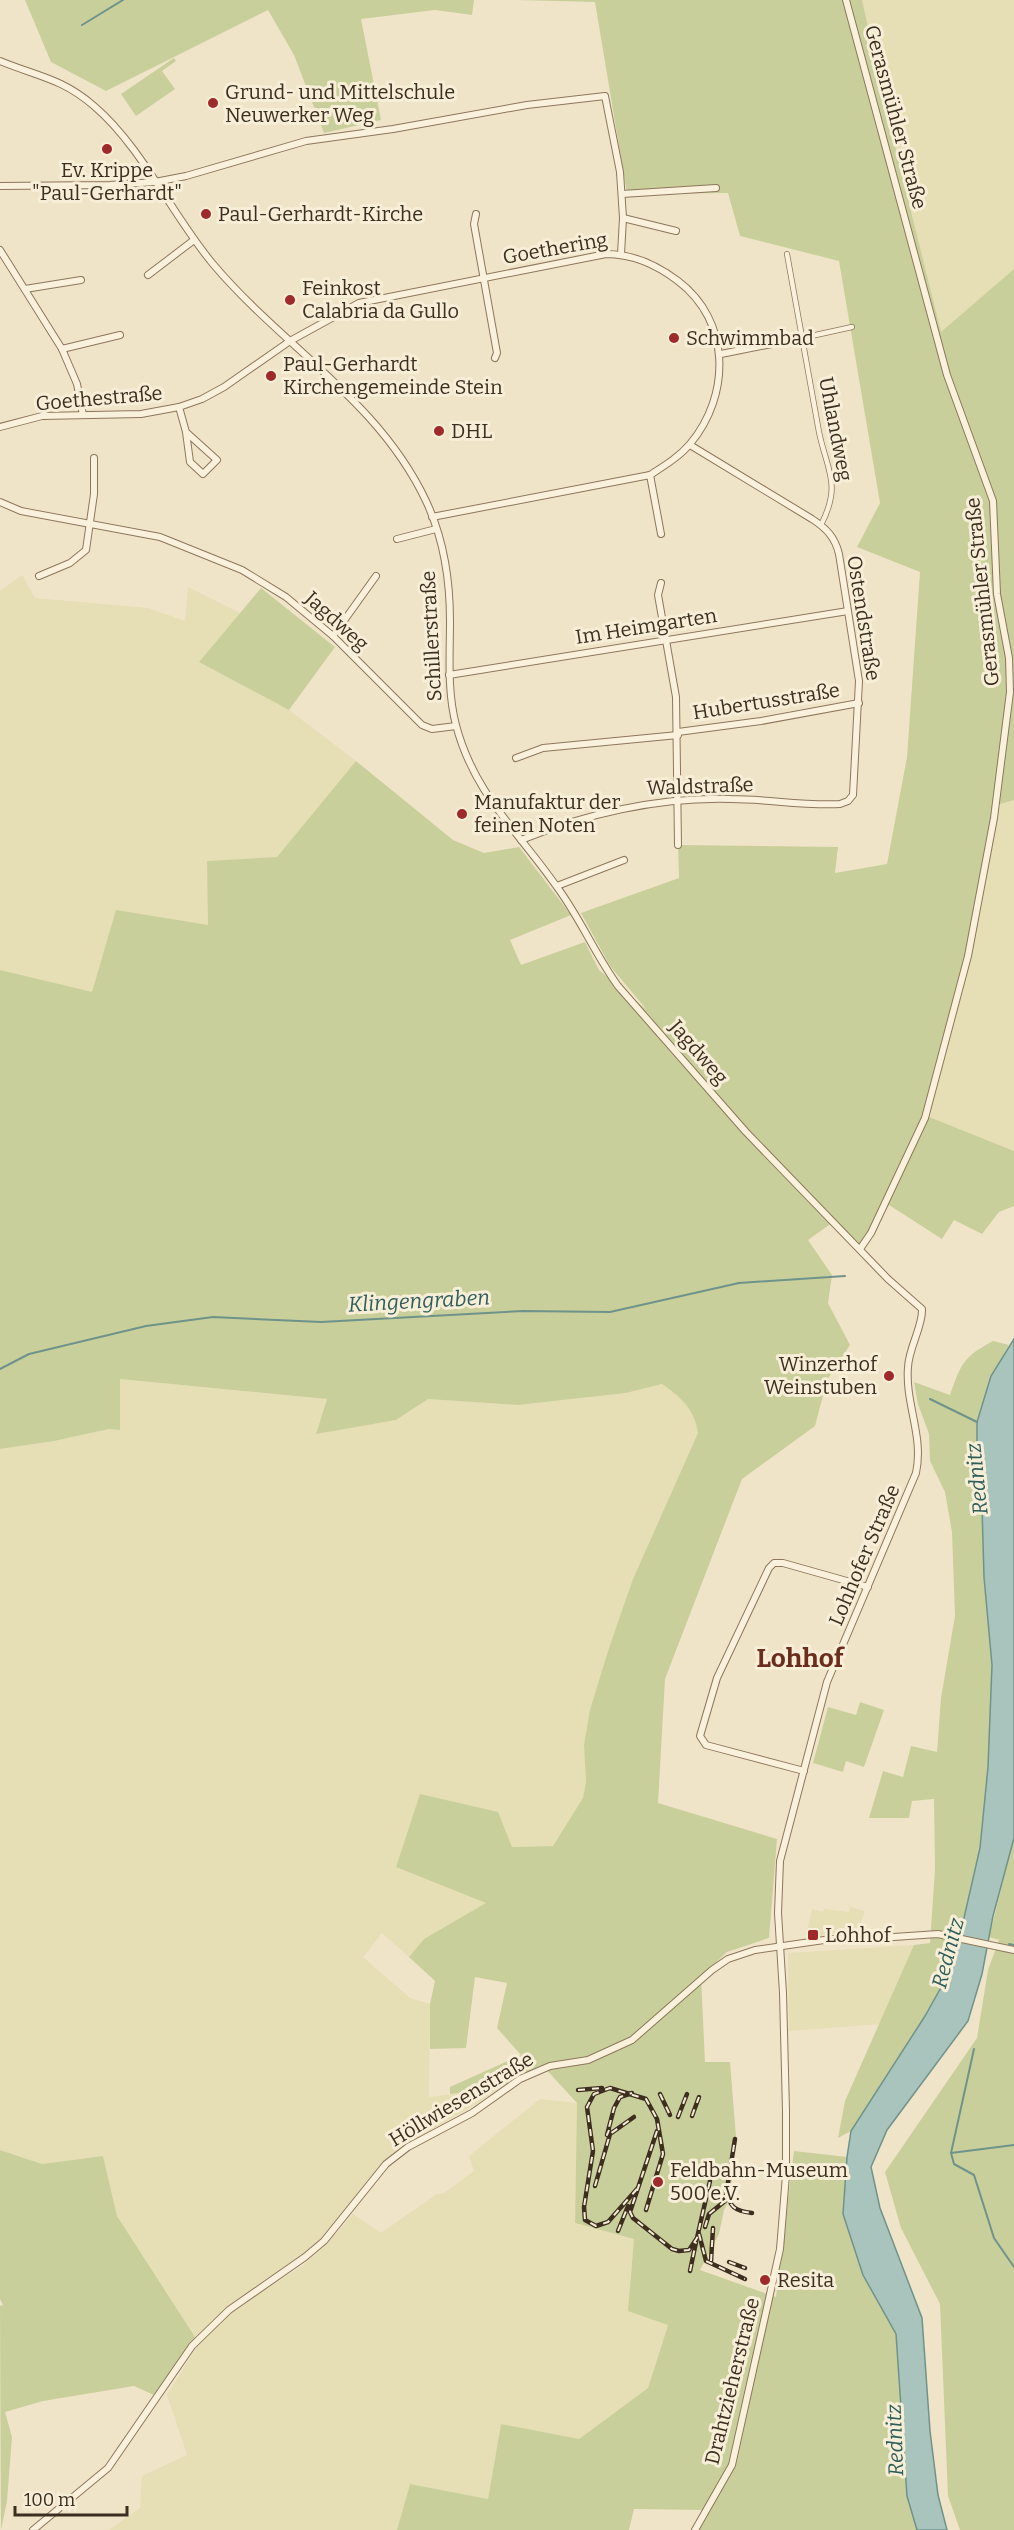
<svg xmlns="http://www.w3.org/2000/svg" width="1014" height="2530" font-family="Bitter,serif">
<rect width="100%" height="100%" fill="#f0e4c8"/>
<g fill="#e6deb5">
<path d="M 862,0 L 1014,0 L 1014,269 L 941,333 L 899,163 Z"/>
<path d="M 22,575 L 35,598 L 148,608 L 185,621 L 188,587 L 240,613 L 199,662 L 289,710 L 356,761 L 277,857 L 207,861 L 209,925 L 92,993 L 0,970 L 0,591 Z"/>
<path d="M 1014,800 L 1014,1151 L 929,1118 L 965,959 L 993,805 Z"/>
<path d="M 120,1379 L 327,1399 L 316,1433 L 396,1420 L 428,1399 L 518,1405 L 626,1393 L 662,1384 L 684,1400 L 696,1419 L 698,1433 L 633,1579 L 584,1745 L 586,1782 L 583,1799 L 553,1846 L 512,1847 L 487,1903 L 424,1939 L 409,1957 L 382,1933 L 363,1957 L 410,1998 L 430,2004 L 429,2097 L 499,2088 L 478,2103 L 396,2150 L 366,2182 L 329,2231 L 313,2247 L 233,2302 L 195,2337 L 117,2216 L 103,2156 L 42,2164 L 0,2150 L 0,1449 L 54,1441 L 109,1429 L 120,1430 Z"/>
<path d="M 850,1907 L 865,1911 L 861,1922 L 861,1933 L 838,1933 L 807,1938 L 806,1936 L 812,1909 L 823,1912 L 824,1909 L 849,1912 Z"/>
<path d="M 914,1945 L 881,2024 L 789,2031 L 788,1953 Z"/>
<path d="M 540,2099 L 577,2103 L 575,2223 L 635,2239 L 630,2278 L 668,2324 L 648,2388 L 579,2439 L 501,2424 L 488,2499 L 410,2484 L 397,2530 L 109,2530 L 140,2508 L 142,2476 L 187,2455 L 167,2395 L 196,2348 L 230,2312 L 302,2266 L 323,2248 L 353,2214 L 381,2233 L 437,2194 L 444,2193 L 474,2171 L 469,2156 Z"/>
</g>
<g fill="#c9cf9b">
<path d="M 25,0 L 474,0 L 472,15 L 435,10 L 361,19 L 381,120 L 324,133 L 294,55 L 268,10 L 106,91 L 51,62 Z"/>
<path d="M 516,0 L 862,0 L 899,163 L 941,332 L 1014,269 L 1014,800 L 993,806 L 965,959 L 929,1117 L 1014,1151 L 1014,1206 L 999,1212 L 982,1234 L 954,1220 L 942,1239 L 889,1205 L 860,1247 L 832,1223 L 808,1240 L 832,1275 L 828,1303 L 850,1345 L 827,1380 L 815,1426 L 742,1479 L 665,1679 L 658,1803 L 777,1839 L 769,1938 L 727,1952 L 701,1977 L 705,2062 L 730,2062 L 736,2137 L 730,2199 L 724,2210 L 719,2234 L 700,2270 L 776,2297 L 794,2151 L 847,2157 L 843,2214 L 863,2275 L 896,2333 L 907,2496 L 917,2530 L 698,2530 L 729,2473 L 702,2510 L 634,2509 L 629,2530 L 397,2530 L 410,2484 L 488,2499 L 501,2424 L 579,2439 L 648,2388 L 668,2325 L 628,2311 L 634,2239 L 575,2223 L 577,2103 L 542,2065 L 499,2088 L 450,2094 L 450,2087 L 521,2055 L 497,2028 L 507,1983 L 475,1977 L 466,2048 L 430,2049 L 430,2004 L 435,1981 L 409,1957 L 424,1939 L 486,1903 L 396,1867 L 420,1794 L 498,1812 L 512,1847 L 553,1846 L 583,1798 L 586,1782 L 584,1745 L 590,1710 L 608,1651 L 633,1579 L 698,1433 C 695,1410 681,1397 662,1384 L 626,1393 L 518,1405 L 428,1399 L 396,1420 L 316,1434 L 327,1399 L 120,1379 L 120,1430 L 109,1429 L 54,1441 L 0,1449 L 0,970 L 92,992 L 116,910 L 208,925 L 207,861 L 277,857 L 356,761 L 453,840 L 484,853 L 519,847 L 571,915 L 510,940 L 521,965 L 585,942 L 599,970 L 647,1010 L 610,966 L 581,913 L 679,878 L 678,845 L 838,847 L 835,873 L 887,864 L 907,757 L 920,572 L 857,547 L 880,503 L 839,261 L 740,236 L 728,193 L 627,194 L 595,2 Z"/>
<path d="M 174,58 L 176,61 L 162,71 L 175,89 L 136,116 L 121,94 Z"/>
<path d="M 261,588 L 335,647 L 289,710 L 199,662 Z"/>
<path d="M 993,1341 L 1009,1345 L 991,1376 L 977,1446 L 981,1471 L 984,1577 L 992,1665 L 988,1767 L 980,1848 L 953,1966 L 925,2016 L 851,2131 L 838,2138 L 845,2101 L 914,1945 L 930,1943 L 935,1869 L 934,1799 L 912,1801 L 909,1818 L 869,1818 L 883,1771 L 903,1777 L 911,1746 L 937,1752 L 941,1698 L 955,1616 L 952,1532 L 945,1492 L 930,1461 L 929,1434 L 918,1404 L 914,1382 L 950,1395 C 961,1364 963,1357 993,1341 Z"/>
<path d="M 860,1702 L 884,1710 L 864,1767 L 846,1761 L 843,1772 L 813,1763 L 828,1707 L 856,1715 Z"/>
<path d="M 1014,1838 L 1014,2530 L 960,2530 L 948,2496 L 940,2304 L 901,2228 L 885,2172 L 977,2038 L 988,1970 L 999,1940 L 989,1937 Z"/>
<path d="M 0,2150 L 42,2164 L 103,2156 L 117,2216 L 195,2337 L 154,2395 L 134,2386 L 43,2401 L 5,2412 L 12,2437 L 7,2501 L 1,2530 L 0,2306 L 3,2305 L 0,2299 Z"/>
</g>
<path fill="#a9c4bc" stroke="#6f938a" stroke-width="1.5" d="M 1014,1339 L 1014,1838 L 993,1916 L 982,1974 L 968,2021 L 887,2130 L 871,2167 L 880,2208 L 922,2318 L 930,2431 L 938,2495 L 947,2530 L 917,2530 L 907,2496 L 896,2334 L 863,2275 L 843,2214 L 847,2157 L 851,2131 L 925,2016 L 953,1966 L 980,1848 L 988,1767 L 992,1665 L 984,1577 L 981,1471 L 977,1446 L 977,1422 L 991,1376 Z"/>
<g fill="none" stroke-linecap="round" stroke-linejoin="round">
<g stroke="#6f938a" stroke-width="2">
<path d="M 82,25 L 123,0"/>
<path d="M 0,1369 L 29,1354 L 146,1326 L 213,1317 L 321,1322 L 523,1311 L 610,1312 L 739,1283 L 845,1276"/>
<path d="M 930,1399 L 977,1422"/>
<path d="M 1009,1944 L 1014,1945"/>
<path d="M 974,2049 L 951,2153 L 954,2164 L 974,2175 L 994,2238 L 1014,2267"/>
<path d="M 951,2153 L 1014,2145"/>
</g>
<g stroke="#8d765c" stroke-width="6">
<g id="pedestrian">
<path d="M 787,254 L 819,432 C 827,471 842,484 821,525"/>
<path d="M 802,338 L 852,327"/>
</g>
</g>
<g stroke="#8d765c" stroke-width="8">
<g id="minor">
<path d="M 846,0 L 947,375 L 993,501 L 997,594 L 1009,658 L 1010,692 L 994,818 L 968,956 L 925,1118 L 871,1233 L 860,1249"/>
<path d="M 0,61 C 36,76 62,78 94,106 C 142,147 172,215 213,264 C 282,346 379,401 426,501 C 443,537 450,581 450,621 C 450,655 447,691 456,725 C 474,794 518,831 557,887 C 580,918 595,954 618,986 L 746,1132 L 888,1279 L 922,1309 C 923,1326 909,1347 908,1367 C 905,1404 924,1436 916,1473 L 827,1682 L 780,1861 L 778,1913 L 783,1993 L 786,2111 L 786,2175 L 780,2249 L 732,2465 L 695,2530"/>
<path d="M 0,186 L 110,185 L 155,182 L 186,176 L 306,141 L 393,129 L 527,105 L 605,96 L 620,172 L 623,218 L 621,254"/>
<path d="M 622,194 L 716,188"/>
<path d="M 476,214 L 474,224 L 497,353 L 495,358"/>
<path d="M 623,218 L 676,231"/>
<path d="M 0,250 L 62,349 L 77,384 L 83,415"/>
<path d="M 148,275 L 194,240"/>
<path d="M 25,289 L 81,280"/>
<path d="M 62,349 L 120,335"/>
<path d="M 721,354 L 802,338"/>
<path d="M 179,407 L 186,432 L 190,462 L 203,474 L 217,460 L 186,432"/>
<path d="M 0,427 L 42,416 L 141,414 L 179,407 L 202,399 L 224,387 L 290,341 L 359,303 L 606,254 C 633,254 657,265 678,281 C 731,321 731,395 690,444 C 679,457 664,466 650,475 L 432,517"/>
<path d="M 650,475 L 661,534"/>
<path d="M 0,502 L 21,511 L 160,537 L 242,570 L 286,597 L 333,636 L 422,725 L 432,729 L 456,726"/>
<path d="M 397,539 L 436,529"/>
<path d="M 39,576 L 70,563 L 86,550 L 94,494 L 94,458"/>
<path d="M 661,583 L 658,595 L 676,697 L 678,845"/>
<path d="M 333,636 L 376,576"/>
<path d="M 449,675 L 848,611"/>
<path d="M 678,732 L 761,721 L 859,703"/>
<path d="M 516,758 L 543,748 L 678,735"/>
<path d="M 521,840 C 589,813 657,797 731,799 C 767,799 804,806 840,804 L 848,801 L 853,795 L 859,681 L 839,554 C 835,537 826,528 812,519 L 690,445"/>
<path d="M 557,886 L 624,860"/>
<path d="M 804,1771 L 706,1745 L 700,1736 L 717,1678 L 769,1568 L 774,1563 L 783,1563 L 868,1587"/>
<path d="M 33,2530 L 108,2468 L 192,2346 L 229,2310 L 305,2257 L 324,2241 L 386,2164 L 408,2147 L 472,2113 L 520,2079 L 550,2066 L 588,2060 L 632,2040 L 712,1970 L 728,1959 L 755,1950 L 831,1939 L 864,1939 L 938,1934 L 1014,1950"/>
</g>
</g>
<use href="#pedestrian" stroke="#faf1dc" stroke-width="4.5"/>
<use href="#minor" stroke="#faf1dc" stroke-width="6"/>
<g stroke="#3d2e20" stroke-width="4.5">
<g id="rail">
<path d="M 578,2090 L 602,2088"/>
<path d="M 660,2094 L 670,2115"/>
<path d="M 692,2116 L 699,2097"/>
<path d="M 678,2117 L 687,2094"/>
<path d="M 609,2130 L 607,2135 L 614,2108 L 620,2097 L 632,2093"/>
<path d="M 657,2131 L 630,2212 L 633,2218 L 672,2249 L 679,2251 L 689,2250 L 697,2238 L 710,2181"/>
<path d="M 595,2186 L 610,2134 L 634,2117"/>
<path d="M 637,2189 L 608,2222 L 596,2226 L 585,2220 L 584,2207 L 593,2151 L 587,2107 L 594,2094 L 610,2088 L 646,2099 L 657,2119 L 663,2154 L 646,2210"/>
<path d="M 729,2190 C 727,2207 736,2211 752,2213"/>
<path d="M 705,2227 L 709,2214 L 725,2201 L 735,2139"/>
<path d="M 618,2231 L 628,2206"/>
<path d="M 699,2234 L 706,2261 L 745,2279"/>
<path d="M 711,2261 L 713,2228"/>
<path d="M 729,2262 L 745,2268"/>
<path d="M 690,2271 L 696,2242"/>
</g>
</g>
<use href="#rail" stroke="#f7eed8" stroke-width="2" stroke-dasharray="7" stroke-linecap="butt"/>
</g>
<g fill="#9e2a2b" stroke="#f7eed8" stroke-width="2">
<circle cx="213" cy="103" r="6"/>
<circle cx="107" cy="149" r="6"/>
<circle cx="206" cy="214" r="6"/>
<circle cx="290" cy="300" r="6"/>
<circle cx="674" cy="338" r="6"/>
<circle cx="271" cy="376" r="6"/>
<circle cx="439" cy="431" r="6"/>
<circle cx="462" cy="814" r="6"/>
<circle cx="889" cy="1376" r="6"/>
<rect x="807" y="1929" width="12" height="12" rx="3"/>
<circle cx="658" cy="2182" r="6"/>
<circle cx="765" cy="2280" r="6"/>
</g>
<g text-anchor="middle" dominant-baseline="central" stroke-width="6" stroke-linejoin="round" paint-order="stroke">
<g font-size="20" fill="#3d2e20" stroke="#f7eed8" text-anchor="start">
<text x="225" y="92">Grund- und Mittelschule<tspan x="225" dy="23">Neuwerker Weg</tspan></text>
<text x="107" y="170" text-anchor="middle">Ev. Krippe<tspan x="107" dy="23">"Paul-Gerhardt"</tspan></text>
<text x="218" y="214">Paul-Gerhardt-Kirche</text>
<text x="302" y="288">Feinkost<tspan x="302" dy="23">Calabria da Gullo</tspan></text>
<text x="686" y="338">Schwimmbad</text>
<text x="283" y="364">Paul-Gerhardt<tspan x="283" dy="23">Kirchengemeinde Stein</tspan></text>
<text x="451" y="431">DHL</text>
<text x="474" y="802">Manufaktur der<tspan x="474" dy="23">feinen Noten</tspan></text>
<text x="877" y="1364" text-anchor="end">Winzerhof<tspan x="877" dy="23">Weinstuben</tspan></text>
<text x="825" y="1935">Lohhof</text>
<text x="670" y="2170">Feldbahn-Museum<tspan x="670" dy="23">500 e.V.</tspan></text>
<text x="777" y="2280">Resita</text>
</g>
<g font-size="20" fill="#3d2e20" stroke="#f7eed8">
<text transform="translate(896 117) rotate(75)">Gerasmühler Straße</text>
<text transform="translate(555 248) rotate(-10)">Goethering</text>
<text transform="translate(99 398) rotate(-5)">Goethestraße</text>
<text transform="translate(836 429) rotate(79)">Uhlandweg</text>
<text transform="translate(982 592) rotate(-96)">Gerasmühler Straße</text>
<text transform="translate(864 618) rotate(81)">Ostendstraße</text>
<text transform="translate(337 621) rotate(42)">Jagdweg</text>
<text transform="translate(646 626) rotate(-9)">Im Heimgarten</text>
<text transform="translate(431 636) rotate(-93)">Schillerstraße</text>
<text transform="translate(766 701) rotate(-9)">Hubertusstraße</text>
<text transform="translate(700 786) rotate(-2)">Waldstraße</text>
<text transform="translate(699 1052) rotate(49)">Jagdweg</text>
<text transform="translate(864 1555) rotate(-67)">Lohhofer Straße</text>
<text transform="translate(461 2099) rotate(-31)">Höllwiesenstraße</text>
<text transform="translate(732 2381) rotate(-76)">Drahtzieherstraße</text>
</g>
<g font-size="21" font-style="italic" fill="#2f5d5a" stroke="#f7eed8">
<text transform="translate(419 1301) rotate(-3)">Klingengraben</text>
<text transform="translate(977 1479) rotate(-96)">Rednitz</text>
<text transform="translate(948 1953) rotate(-75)">Rednitz</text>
<text transform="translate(895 2440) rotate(-92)">Rednitz</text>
</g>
<g font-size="26" font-weight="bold" fill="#6b2e1e" stroke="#f7eed8">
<text x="800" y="1658">Lohhof</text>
</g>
</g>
<path d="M15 2506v9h112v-9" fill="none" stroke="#3d2e20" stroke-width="3"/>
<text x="24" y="2506" font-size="18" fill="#3d2e20" stroke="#f7eed8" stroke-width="4.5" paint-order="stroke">100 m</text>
</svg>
